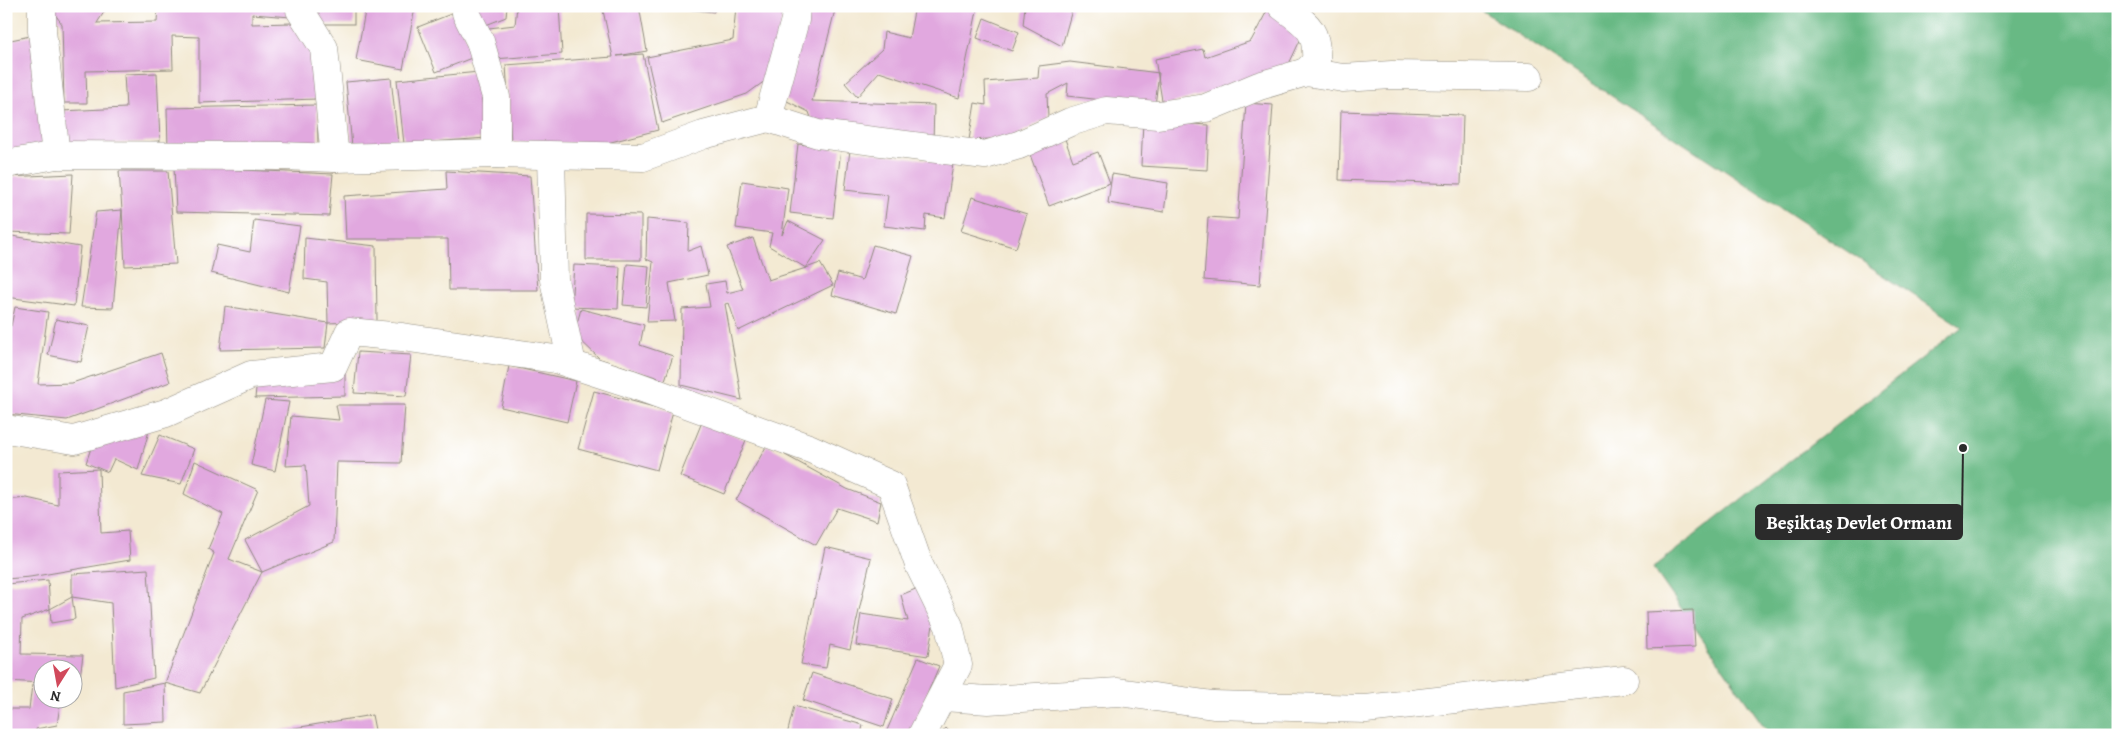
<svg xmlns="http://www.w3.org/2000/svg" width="2124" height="741" font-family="Alegreya,serif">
<rect width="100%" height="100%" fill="#fff"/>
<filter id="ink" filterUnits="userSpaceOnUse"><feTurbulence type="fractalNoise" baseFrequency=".02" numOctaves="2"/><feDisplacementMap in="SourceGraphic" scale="10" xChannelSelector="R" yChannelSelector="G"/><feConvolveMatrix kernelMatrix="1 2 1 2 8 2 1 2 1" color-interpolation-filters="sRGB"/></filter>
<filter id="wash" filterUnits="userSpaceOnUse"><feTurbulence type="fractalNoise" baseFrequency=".0096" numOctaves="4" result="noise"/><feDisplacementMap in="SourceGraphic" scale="20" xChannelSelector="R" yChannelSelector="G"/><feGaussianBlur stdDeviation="1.12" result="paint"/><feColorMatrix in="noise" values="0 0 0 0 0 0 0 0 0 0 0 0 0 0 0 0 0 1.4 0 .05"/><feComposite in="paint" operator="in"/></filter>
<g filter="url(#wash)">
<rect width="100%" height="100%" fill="#f3e9d2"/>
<path fill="#68b984" stroke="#4a7258" d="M 1475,6 L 2118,6 L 2118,735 L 1770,735 L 1653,568 L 1962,327 Z"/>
<g id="blocks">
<g fill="#e1a8df">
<path d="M 49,6 L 108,6 L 97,23 L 157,22 L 158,6 L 292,6 L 291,17 L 252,14 L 252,24 L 292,23 L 317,60 L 317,99 L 199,103 L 199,37 L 172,36 L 173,69 L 86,71 L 87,103 L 64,103 L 62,24 Z"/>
<rect x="316" y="6" width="38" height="18"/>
<path d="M 366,6 L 404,6 L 415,8 L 403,69 L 356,60 Z"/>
<path d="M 475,6 L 507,6 L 506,17 L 481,27 Z"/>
<path d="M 517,6 L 559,6 L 562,54 L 494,59 L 489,28 L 515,25 Z"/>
<path d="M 602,6 L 639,6 L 647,51 L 617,56 L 643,54 L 658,130 L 603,144 L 511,142 L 506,65 L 613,57 Z"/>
<path d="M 674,6 L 715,6 L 714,12 L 674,8 Z"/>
<path d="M 736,6 L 784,6 L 773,75 L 747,94 L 662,123 L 647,57 L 733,40 Z"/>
<path d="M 806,6 L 836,6 L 812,101 L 934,105 L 933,142 L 815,129 L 809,112 L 785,100 Z"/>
<path d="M 915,6 L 978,6 L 959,98 L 879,72 L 857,97 L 845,83 L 882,49 L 884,32 L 909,38 Z"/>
<path d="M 1025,6 L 1073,6 L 1062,46 L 1023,25 Z"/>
<path d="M 1268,9 L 1303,34 L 1289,64 L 1215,91 L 1163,106 L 1155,59 L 1203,49 L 1205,57 L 1251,41 Z"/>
<path d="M 456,12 L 474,57 L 436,72 L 418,27 Z"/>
<path d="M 984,18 L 1019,32 L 1012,51 L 977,38 Z"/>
<path d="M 35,35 L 44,145 L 6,150 L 6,41 Z"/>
<path d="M 1070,62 L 1159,73 L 1155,106 L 1067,96 L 1068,83 L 1047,94 L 1048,117 L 1012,138 L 969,140 L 975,103 L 986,105 L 985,82 L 1038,78 L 1039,66 Z"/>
<path d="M 479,72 L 486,138 L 404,144 L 397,80 Z"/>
<path d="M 157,73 L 160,141 L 63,146 L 61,111 L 126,108 L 124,74 Z"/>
<path d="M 391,78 L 398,143 L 352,147 L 346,82 Z"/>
<path d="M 1246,103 L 1273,105 L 1260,285 L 1204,280 L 1208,217 L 1238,219 Z"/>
<path d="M 317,105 L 318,145 L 168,149 L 167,108 Z"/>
<path d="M 1341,111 L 1463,115 L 1461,184 L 1339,180 Z"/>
<path d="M 1143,121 L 1209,125 L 1207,170 L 1141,166 Z"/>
<path d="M 1065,139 L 1073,161 L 1098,152 L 1110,183 L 1049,206 L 1029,152 Z"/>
<path d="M 798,144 L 841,149 L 833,218 L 790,213 Z"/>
<path d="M 850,150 L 953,163 L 945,218 L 926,215 L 925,231 L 884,226 L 888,195 L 845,190 Z"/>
<path d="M 174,167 L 333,174 L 329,216 L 176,212 Z"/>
<path d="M 119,171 L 168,171 L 176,264 L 125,266 L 122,210 L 113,308 L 81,307 L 96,212 L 122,210 Z"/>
<path d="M 446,171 L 530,176 L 538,290 L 449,290 L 448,239 L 346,239 L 344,196 L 447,189 Z"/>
<path d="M 73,174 L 69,234 L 6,232 L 6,177 Z"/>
<path d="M 1112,174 L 1168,183 L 1164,212 L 1108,203 Z"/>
<path d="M 742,181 L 788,188 L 782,235 L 788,221 L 825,240 L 806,268 L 820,263 L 833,285 L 738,331 L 729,303 L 725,304 L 742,400 L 681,385 L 682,309 L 710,307 L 706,284 L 725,281 L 727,293 L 743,289 L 727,247 L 753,238 L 768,280 L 806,268 L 769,246 L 772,233 L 736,228 Z"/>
<path d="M 972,197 L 1027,214 L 1016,248 L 961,231 Z"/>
<path d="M 586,214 L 641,215 L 641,260 L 586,260 Z"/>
<path d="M 647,219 L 689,223 L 688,251 L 701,246 L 708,275 L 669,283 L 675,321 L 647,322 L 653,262 L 646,259 Z"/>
<path d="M 254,220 L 300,226 L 289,292 L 211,273 L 217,245 L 250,252 Z"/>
<path d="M 6,235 L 80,247 L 74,306 L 6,297 Z"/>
<path d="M 305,238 L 376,246 L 377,321 L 328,323 L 327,282 L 304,279 Z"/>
<path d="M 873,245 L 913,256 L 896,314 L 832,295 L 838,273 L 862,280 Z"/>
<path d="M 627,264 L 649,266 L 646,307 L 623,305 Z"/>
<path d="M 574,265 L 620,267 L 618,309 L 571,307 Z"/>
<path d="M 225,306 L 328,323 L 325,348 L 220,350 Z"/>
<path d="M 15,307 L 48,312 L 38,384 L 72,383 L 161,353 L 170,382 L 67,420 L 6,414 L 6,326 L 11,326 Z"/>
<path d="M 581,309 L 644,325 L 640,345 L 673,356 L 665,380 L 600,359 L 574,334 Z"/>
<path d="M 56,319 L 89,326 L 81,362 L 48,355 Z"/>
<path d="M 358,352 L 411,355 L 406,396 L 354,393 Z"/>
<path d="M 509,366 L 576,381 L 567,422 L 501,407 Z"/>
<path d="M 345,372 L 345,396 L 255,398 L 257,379 Z"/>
<path d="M 594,391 L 673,412 L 657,470 L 578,449 Z"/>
<path d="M 265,400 L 289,402 L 275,471 L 251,465 Z"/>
<path d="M 336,405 L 405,405 L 401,463 L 337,462 L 334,542 L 262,572 L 200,693 L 165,683 L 166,722 L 123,724 L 123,691 L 165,683 L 214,553 L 208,549 L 223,514 L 184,494 L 195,461 L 258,490 L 229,559 L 262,572 L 245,540 L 309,506 L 306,465 L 286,466 L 291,416 L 339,420 Z"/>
<path d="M 702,422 L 746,440 L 724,494 L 680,476 Z"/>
<path d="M 149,431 L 138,470 L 114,459 L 108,472 L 86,463 L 94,439 Z"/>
<path d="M 160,435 L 194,449 L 181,484 L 142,476 Z"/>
<path d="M 767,445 L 847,489 L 881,502 L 877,521 L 837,508 L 816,545 L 736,500 Z"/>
<path d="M 99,469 L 101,533 L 128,531 L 130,560 L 30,577 L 6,579 L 6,500 L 27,498 L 58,505 L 58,471 Z"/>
<path d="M 825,547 L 871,558 L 850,650 L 830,645 L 826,668 L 801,664 Z"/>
<path d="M 148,569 L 154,678 L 115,687 L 111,603 L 72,597 L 72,574 Z"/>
<path d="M 48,580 L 50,609 L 72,597 L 75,619 L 51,623 L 50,609 L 22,619 L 21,654 L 83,655 L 79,685 L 72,684 L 72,668 L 42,668 L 42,683 L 6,681 L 6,584 Z"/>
<path d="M 918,588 L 933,625 L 928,656 L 856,645 L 861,614 L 908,621 L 901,595 Z"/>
<path d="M 1693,610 L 1695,647 L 1647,649 L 1646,612 Z"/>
<path d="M 918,658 L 939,666 L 910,735 L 885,735 Z"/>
<path d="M 812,673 L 893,699 L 884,727 L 803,700 Z"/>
<path d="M 32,685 L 42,686 L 42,698 L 61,698 L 57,725 L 36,729 L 36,735 L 6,735 L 6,709 L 29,709 Z"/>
<path d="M 794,706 L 863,725 L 861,735 L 787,735 Z"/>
<path d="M 372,715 L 376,735 L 261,735 L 271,732 Z"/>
<path d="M 131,727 L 132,735 L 99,735 L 99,734 Z"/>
<path d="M 946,728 L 953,735 L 940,735 Z"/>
</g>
</g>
</g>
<g filter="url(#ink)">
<use href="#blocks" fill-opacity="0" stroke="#8f8a7e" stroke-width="1"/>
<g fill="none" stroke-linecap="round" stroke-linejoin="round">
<g stroke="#8f8a7e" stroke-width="29">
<g id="minor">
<path d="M 42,6 L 42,31 L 56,155"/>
<path d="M 300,6 L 300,10 L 324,48 L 335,158"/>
<path d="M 467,6 L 466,13 L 480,41 L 496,97 L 496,154"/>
<path d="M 1282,6 C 1307,25 1318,29 1316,62 L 1306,72"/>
<path d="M 768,118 L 818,134 L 985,155 L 1019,145 L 1070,122 L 1106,111 L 1158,115 L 1206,108 L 1259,86 L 1306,72 L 1343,78 L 1392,75 L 1529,77"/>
<path d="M 551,156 L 554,280 L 572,364"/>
<path d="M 6,164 L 56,155 L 281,156 L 335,158 L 496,154 L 643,157 L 703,135 L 768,118 L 795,20 L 796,6"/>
<path d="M 6,429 L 74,440 L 166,413 L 251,375 L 333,367 L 349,332 L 402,337 L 555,359 L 629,383 L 811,449 L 891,485 L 919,565 L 949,626 L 958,665 L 922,735"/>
<path d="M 943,697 L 988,700 L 1118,692 L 1213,705 L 1366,709 L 1624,680"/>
</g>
</g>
<use href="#minor" stroke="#fff" stroke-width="28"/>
</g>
</g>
<path fill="none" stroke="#2b2b2b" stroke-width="2" d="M1963 448L1962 522"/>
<circle fill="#2b2b2b" stroke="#fff" stroke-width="2" cx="1963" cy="448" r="5"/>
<rect fill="#2b2b2b" stroke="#2b2b2b" stroke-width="2" x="1756" y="505" width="206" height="34" rx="5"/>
<g font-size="19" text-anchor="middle" font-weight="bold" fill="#fff">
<text x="1859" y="529">Beşiktaş Devlet Ormanı</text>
</g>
<rect width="2124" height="741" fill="none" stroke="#fff" stroke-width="25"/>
<g transform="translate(58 684) rotate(191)"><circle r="24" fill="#ffffff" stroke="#aaaaaa"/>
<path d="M0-4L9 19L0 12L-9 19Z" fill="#d1495b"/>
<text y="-8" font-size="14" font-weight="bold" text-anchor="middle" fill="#2b2b2b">N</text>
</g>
</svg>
